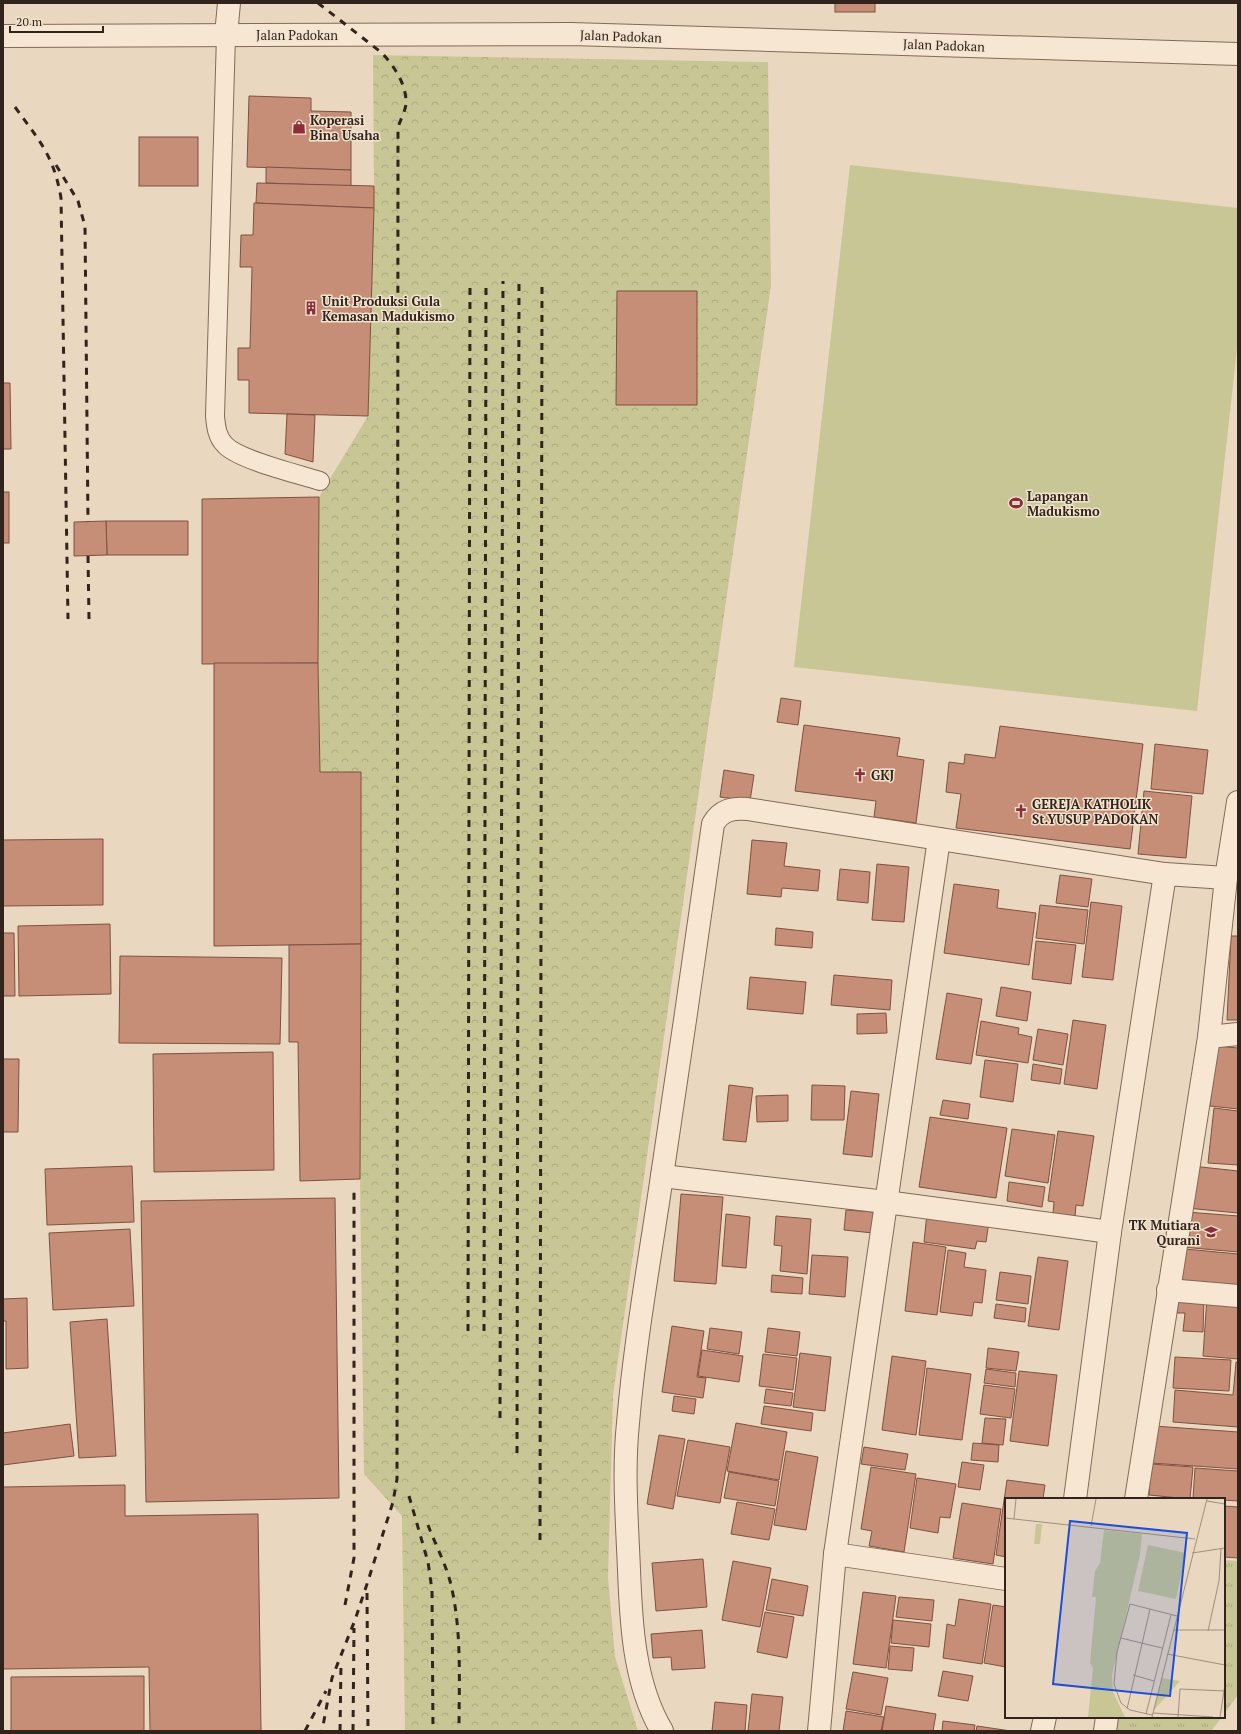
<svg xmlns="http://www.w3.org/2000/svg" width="1241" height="1734" font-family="'PT Serif',serif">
<defs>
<pattern id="grass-tufts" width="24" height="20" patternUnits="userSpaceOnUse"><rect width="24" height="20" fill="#c7c694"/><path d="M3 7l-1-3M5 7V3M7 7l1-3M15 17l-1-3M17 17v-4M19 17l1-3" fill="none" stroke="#abaa7f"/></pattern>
<pattern id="forest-crowns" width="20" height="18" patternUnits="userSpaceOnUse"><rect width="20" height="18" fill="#c7c694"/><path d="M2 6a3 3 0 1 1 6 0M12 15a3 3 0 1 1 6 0" fill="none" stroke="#abaa7f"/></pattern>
</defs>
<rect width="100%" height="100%" fill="#ead7bf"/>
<g fill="url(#grass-tufts)">
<path d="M 1224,1560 L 1238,1561 L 1238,1695 L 1224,1714 Z"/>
<path d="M 1114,1717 L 1222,1717 L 1211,1731 L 1111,1731 Z"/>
</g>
<path fill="url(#forest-crowns)" d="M 373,55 L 768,62 L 771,285 L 613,1395 L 608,1577 L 615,1657 L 638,1731 L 405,1731 L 402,1516 L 364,1474 L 360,1179 L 361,772 L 320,772 L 318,663 L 319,497 L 368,416 L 374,186 Z"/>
<path fill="#c7c694" d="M 850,165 L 1238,208 L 1238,339 L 1197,711 L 794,667 Z"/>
<g fill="#c68d77" stroke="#7f5140">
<rect x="835" y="3" width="40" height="9"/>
<path d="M 249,96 L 311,98 L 311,111 L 351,112 L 351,170 L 247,167 Z"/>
<rect x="139" y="137" width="59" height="49"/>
<path d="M 266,167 L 351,170 L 351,186 L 266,183 Z"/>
<path d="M 257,183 L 374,186 L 374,208 L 256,203 Z"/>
<path d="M 254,203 L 374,208 L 368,416 L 249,413 L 249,380 L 238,380 L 238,348 L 250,348 L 252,267 L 240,267 L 241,235 L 253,235 Z"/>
<path d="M 617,291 L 697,291 L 697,405 L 616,405 Z"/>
<path d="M 3,383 L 10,383 L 11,449 L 3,449 Z"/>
<path d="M 287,414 L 315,415 L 313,462 L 285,454 Z"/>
<rect x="3" y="492" width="6" height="51"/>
<path d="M 319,497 L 318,663 L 202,664 L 202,499 Z"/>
<path d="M 106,521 L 188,521 L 188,555 L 107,555 Z"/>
<path d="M 106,521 L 107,555 L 74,556 L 74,522 Z"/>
<path d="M 214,663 L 318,663 L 320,772 L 361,772 L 361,944 L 214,946 Z"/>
<path d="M 781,698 L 801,701 L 798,725 L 777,722 Z"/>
<path d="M 804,725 L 900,738 L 897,756 L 924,760 L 916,823 L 874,817 L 876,801 L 795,791 Z"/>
<path d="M 1000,726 L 1143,744 L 1130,849 L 956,828 L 961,794 L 946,792 L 949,762 L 964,764 L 965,754 L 995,758 Z"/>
<path d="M 1155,744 L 1208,750 L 1203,794 L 1151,789 Z"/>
<path d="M 724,770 L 754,775 L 750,801 L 720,797 Z"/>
<path d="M 1144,791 L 1192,796 L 1186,858 L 1138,854 Z"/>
<path d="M 103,839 L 103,905 L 3,906 L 3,840 Z"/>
<path d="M 752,840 L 787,843 L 784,866 L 820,870 L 818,891 L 782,888 L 781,897 L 747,894 Z"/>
<path d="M 877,864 L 909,867 L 904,922 L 872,920 Z"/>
<path d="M 840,869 L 870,872 L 868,903 L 837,900 Z"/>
<path d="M 1060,875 L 1092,879 L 1088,907 L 1056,903 Z"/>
<path d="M 954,884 L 999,890 L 997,908 L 1036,913 L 1029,965 L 944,953 Z"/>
<path d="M 1091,902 L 1122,906 L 1113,980 L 1082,977 Z"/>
<path d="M 1040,905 L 1088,910 L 1084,944 L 1036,938 Z"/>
<path d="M 110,924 L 111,994 L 19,996 L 18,926 Z"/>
<path d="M 776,928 L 813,932 L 812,948 L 775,945 Z"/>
<path d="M 3,933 L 14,933 L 15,996 L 3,996 Z"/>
<path d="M 1231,936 L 1238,936 L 1238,1020 L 1227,1020 Z"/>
<path d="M 1036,941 L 1076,945 L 1071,984 L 1032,979 Z"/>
<path d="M 361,944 L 360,1179 L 300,1181 L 298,1042 L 289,1042 L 289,945 Z"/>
<path d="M 120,956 L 282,958 L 280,1044 L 119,1043 Z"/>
<path d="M 834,975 L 892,980 L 890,1010 L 831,1005 Z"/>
<path d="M 750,977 L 806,982 L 803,1014 L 747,1009 Z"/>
<path d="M 1001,987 L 1031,992 L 1027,1021 L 996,1016 Z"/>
<path d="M 947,993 L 982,999 L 971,1064 L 936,1059 Z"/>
<path d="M 886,1013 L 887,1033 L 857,1034 L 857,1014 Z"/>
<path d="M 1073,1020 L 1106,1025 L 1097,1089 L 1064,1084 Z"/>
<path d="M 981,1021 L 1019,1028 L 1018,1034 L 1032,1037 L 1028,1063 L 976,1055 Z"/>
<path d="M 1038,1029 L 1068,1034 L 1063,1065 L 1033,1060 Z"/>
<path d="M 1216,1046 L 1238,1048 L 1238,1109 L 1210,1106 Z"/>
<path d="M 273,1052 L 274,1170 L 154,1172 L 153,1054 Z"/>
<path d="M 3,1059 L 19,1059 L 18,1132 L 3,1132 Z"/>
<path d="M 985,1060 L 1018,1064 L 1013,1102 L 980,1097 Z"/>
<path d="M 1033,1064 L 1062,1069 L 1060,1084 L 1031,1080 Z"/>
<path d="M 729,1085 L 753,1088 L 746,1142 L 723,1140 Z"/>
<path d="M 812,1085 L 845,1086 L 844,1120 L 811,1120 Z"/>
<path d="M 851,1091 L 879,1094 L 872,1157 L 843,1154 Z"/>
<path d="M 788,1095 L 788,1121 L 757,1122 L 756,1096 Z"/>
<path d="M 943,1100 L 970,1104 L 968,1119 L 940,1115 Z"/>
<path d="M 1214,1108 L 1238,1111 L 1238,1165 L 1208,1163 Z"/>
<path d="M 930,1117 L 1007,1128 L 996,1198 L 919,1187 Z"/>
<path d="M 1012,1129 L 1055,1135 L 1048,1183 L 1005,1176 Z"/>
<path d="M 1058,1131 L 1094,1136 L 1083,1206 L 1076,1205 L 1075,1217 L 1053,1214 L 1054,1202 L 1048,1201 Z"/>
<path d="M 132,1166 L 134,1222 L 47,1225 L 45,1169 Z"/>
<path d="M 1192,1166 L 1238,1171 L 1238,1213 L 1187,1208 Z"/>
<path d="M 1009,1182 L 1045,1187 L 1042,1207 L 1007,1201 Z"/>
<path d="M 681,1194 L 723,1197 L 716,1284 L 674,1281 Z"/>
<path d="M 335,1198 L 339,1498 L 146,1502 L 141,1201 Z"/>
<path d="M 846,1210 L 874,1212 L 873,1233 L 844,1230 Z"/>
<path d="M 1186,1212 L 1238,1216 L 1238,1252 L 1182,1247 Z"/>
<path d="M 927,1213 L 989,1221 L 986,1242 L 977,1241 L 975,1249 L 924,1242 Z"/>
<path d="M 726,1214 L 750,1217 L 746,1268 L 722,1266 Z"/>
<path d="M 776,1216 L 811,1219 L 807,1274 L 780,1271 L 782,1246 L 774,1245 Z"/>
<path d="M 130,1229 L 134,1306 L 53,1310 L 49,1233 Z"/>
<path d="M 913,1242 L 946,1247 L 937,1315 L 905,1311 Z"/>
<path d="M 1185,1249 L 1238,1254 L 1238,1293 L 1181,1287 Z"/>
<path d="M 948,1250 L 966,1253 L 964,1267 L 986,1270 L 982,1303 L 974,1302 L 972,1316 L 940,1312 Z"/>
<path d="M 812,1255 L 848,1257 L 845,1297 L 809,1294 Z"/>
<path d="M 1038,1257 L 1068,1261 L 1059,1330 L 1028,1326 Z"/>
<path d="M 1000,1272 L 1031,1276 L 1028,1304 L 996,1300 Z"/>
<path d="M 772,1275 L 803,1278 L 802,1294 L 771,1292 Z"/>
<path d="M 1178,1295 L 1204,1296 L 1203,1332 L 1183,1331 L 1185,1313 L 1177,1313 Z"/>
<path d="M 1207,1297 L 1238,1299 L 1238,1359 L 1203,1356 Z"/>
<path d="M 27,1298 L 28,1368 L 6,1369 L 6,1321 L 3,1321 L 3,1299 Z"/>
<path d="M 996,1304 L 1026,1308 L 1025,1322 L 994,1318 Z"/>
<path d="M 107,1319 L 116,1456 L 79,1458 L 70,1322 Z"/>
<path d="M 672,1326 L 704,1331 L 697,1377 L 706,1378 L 703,1398 L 662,1392 Z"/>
<path d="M 710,1328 L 742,1332 L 739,1354 L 707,1349 Z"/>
<path d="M 768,1328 L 800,1332 L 797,1356 L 765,1352 Z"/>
<path d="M 988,1348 L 1019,1352 L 1016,1371 L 986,1368 Z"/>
<path d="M 702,1350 L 743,1356 L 739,1382 L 698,1376 Z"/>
<path d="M 800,1353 L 831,1357 L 825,1411 L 793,1407 Z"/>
<path d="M 763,1354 L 797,1358 L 793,1390 L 759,1386 Z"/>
<path d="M 892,1356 L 926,1361 L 916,1435 L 882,1430 Z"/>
<path d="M 1175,1357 L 1231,1360 L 1229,1391 L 1173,1388 Z"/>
<path d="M 1236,1362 L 1238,1362 L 1238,1427 L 1173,1422 L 1175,1390 L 1233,1395 Z"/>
<path d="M 927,1368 L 971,1374 L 962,1440 L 919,1435 Z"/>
<path d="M 986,1369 L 1016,1373 L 1015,1387 L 984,1383 Z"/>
<path d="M 1019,1371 L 1057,1375 L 1048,1446 L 1010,1441 Z"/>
<path d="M 984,1385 L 1015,1389 L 1011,1418 L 980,1414 Z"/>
<path d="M 766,1389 L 793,1393 L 791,1406 L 764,1403 Z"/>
<path d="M 674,1396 L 696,1399 L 694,1414 L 672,1411 Z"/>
<path d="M 764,1406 L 813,1413 L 811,1431 L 761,1424 Z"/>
<path d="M 985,1418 L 1006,1419 L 1003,1445 L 982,1443 Z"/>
<path d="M 736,1423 L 787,1432 L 779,1480 L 727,1471 Z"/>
<path d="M 70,1424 L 74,1456 L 3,1465 L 3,1433 Z"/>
<path d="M 1154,1426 L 1238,1432 L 1238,1469 L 1151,1463 Z"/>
<path d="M 659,1435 L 685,1439 L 673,1509 L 647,1504 Z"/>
<path d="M 688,1440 L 730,1447 L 720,1503 L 677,1496 Z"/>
<path d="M 973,1443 L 999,1445 L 998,1462 L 971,1460 Z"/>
<path d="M 864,1447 L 908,1454 L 905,1470 L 861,1464 Z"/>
<path d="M 786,1451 L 818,1457 L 806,1530 L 774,1525 Z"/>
<path d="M 962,1462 L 984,1465 L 980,1490 L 958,1487 Z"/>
<path d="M 1151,1464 L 1193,1467 L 1190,1499 L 1149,1495 Z"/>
<path d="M 871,1467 L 916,1474 L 904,1552 L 869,1546 L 872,1531 L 861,1529 Z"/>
<path d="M 1195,1468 L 1238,1471 L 1238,1501 L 1193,1498 Z"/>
<path d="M 729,1472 L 779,1481 L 775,1506 L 724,1498 Z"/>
<path d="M 917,1478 L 956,1484 L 950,1518 L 940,1517 L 938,1533 L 910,1528 Z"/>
<path d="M 1007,1480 L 1045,1485 L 1043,1499 L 1006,1499 L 1006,1557 L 996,1555 Z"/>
<path d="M 125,1485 L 125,1516 L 258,1514 L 261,1731 L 150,1731 L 149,1667 L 3,1669 L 3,1487 Z"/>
<path d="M 737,1502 L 775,1509 L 769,1540 L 731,1534 Z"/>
<path d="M 962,1503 L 1001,1509 L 993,1564 L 953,1558 Z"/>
<path d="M 1224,1506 L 1238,1507 L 1238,1558 L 1224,1557 Z"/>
<path d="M 703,1559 L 707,1607 L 656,1611 L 652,1563 Z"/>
<path d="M 733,1561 L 771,1568 L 760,1627 L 722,1620 Z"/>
<path d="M 772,1579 L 808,1586 L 803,1616 L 766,1610 Z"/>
<path d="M 863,1592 L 896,1596 L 886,1668 L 853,1664 Z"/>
<path d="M 899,1597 L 934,1600 L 932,1621 L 896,1617 Z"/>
<path d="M 959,1599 L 991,1604 L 982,1664 L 943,1658 L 947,1624 L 955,1626 Z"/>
<path d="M 993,1605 L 1006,1607 L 1006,1667 L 984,1663 Z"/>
<path d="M 765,1612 L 794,1617 L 787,1658 L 757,1652 Z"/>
<path d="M 893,1620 L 931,1624 L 929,1647 L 891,1643 Z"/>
<path d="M 702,1630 L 705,1668 L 672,1670 L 671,1657 L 653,1658 L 651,1634 Z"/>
<path d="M 890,1646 L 914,1648 L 912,1671 L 888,1669 Z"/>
<path d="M 943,1671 L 973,1676 L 968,1701 L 938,1696 Z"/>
<path d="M 853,1672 L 888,1678 L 881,1715 L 846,1709 Z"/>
<path d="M 144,1676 L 144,1731 L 11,1731 L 11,1677 Z"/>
<path d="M 752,1694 L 783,1697 L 779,1731 L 748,1731 Z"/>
<path d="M 715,1702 L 747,1705 L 745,1731 L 712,1731 Z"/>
<path d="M 886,1706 L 936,1714 L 933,1731 L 882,1731 Z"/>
<path d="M 846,1711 L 884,1717 L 881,1731 L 843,1731 Z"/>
<path d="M 943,1721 L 975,1725 L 974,1731 L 942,1731 Z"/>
<path d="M 977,1726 L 1011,1731 L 976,1731 Z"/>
</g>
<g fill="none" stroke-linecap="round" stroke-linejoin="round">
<g stroke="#826959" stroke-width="20">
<path id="service" d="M 226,35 L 215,416 C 216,427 217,437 225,445 C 239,460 298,474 320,481"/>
</g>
<g stroke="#826959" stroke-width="24">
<g id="minor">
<path d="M 226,35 L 229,3"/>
<path d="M 1209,1037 L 1238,1034"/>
<path d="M 662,1176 L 886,1202 L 1110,1232"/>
<path d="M 1168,1290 L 1238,1296"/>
<path d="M 1075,1499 L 1110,1232 L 1165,874"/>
<path d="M 1136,1499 L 1209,1037 L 1226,878 L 1238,802"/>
<path d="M 835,1554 L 1006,1579"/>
<path d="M 662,1731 C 634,1684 631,1624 629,1570 C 627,1521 623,1471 628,1423 C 635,1340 650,1258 662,1176 C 680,1059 696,941 713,824 C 721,810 732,808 747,809 L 1165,874 L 1226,878"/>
<path d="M 819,1731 L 835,1554 L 939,839"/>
<path d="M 1042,1731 L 1045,1717"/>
<path d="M 1105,1731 L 1107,1717"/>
</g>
</g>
<g stroke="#826959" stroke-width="24">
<path id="tertiary" d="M 3,36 L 571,34 L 1238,54"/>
</g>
<use href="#service" stroke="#f6e6d2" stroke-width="18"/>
<use href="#minor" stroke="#f6e6d2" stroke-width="22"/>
<use href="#tertiary" stroke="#f6e6d2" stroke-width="22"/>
<g stroke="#32241c" stroke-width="3" stroke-dasharray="7 7" stroke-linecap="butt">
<path d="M 318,3 L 382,53 C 394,66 407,85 406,104 C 405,112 400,120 398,128 L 397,1479 L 393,1502 L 368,1581 L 355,1620 L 332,1678 L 322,1731"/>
<path d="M 15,107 C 39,140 54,156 61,198 L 68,619"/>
<path d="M 56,165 L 78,201 L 85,226 L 88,522"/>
<path d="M 88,556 L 89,619"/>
<path d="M 468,1331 L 470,281"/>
<path d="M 484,1331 L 486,281"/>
<path d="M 500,1418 L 503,281"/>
<path d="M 517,1453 L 519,281"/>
<path d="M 409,1496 L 428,1562 L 432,1590 L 433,1731"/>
<path d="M 428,1525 C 435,1544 446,1564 451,1585 C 462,1632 459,1682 459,1731"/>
<path d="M 540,1540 L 542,283"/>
<path d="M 367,1593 L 368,1731"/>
<path d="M 345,1605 L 354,1558 L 354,1186"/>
<path d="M 305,1731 L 326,1691"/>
<path d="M 340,1731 L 341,1663"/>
<path d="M 353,1731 L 354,1628"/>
</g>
</g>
<defs>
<g id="shop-bare" transform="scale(1.08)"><path d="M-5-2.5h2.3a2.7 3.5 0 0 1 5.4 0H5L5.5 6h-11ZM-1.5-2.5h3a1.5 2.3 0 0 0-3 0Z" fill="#8d2d3b" stroke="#f2e3ce" stroke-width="2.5" paint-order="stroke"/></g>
<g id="building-bare" transform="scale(1.08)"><path d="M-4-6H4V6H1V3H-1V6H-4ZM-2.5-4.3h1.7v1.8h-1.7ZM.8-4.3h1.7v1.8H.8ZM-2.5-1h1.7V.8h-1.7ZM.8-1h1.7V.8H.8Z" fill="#8d2d3b" stroke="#f2e3ce" stroke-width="2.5" paint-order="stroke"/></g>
<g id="stadium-bare" transform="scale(1.08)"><path d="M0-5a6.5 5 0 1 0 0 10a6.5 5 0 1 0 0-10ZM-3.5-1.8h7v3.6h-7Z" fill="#8d2d3b" stroke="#f2e3ce" stroke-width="2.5" paint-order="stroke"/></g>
<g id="church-bare" transform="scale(1.08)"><path d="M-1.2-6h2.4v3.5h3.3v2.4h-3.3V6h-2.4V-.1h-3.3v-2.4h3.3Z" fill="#8d2d3b" stroke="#f2e3ce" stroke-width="2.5" paint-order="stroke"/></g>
<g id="school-bare" transform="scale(1.08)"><path d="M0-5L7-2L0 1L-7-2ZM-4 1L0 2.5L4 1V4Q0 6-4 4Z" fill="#8d2d3b" stroke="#f2e3ce" stroke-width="2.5" paint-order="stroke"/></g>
</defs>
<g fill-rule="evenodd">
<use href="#shop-bare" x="299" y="127"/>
<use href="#building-bare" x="311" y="308"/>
<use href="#stadium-bare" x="1016" y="503"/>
<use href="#church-bare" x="860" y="775"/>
<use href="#church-bare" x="1021" y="811"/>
<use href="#school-bare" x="1211" y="1232"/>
</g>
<g text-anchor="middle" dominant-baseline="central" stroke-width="3" stroke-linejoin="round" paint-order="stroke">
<g font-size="13" fill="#32241c" stroke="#f2e3ce">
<text x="297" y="35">Jalan Padokan</text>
<text transform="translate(621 36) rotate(2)">Jalan Padokan</text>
<text transform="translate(944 45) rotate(2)">Jalan Padokan</text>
</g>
<g font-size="13" font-weight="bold" fill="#32241c" stroke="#f2e3ce" text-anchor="start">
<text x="310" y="120">Koperasi<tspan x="310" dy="15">Bina Usaha</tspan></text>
<text x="322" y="301">Unit Produksi Gula<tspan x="322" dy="15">Kemasan Madukismo</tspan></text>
<text x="1027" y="496">Lapangan<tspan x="1027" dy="15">Madukismo</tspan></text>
<text x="871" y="775">GKJ</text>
<text x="1032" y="804">GEREJA KATHOLIK<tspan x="1032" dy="15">St.YUSUP PADOKAN</tspan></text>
<text x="1200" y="1225" text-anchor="end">TK Mutiara<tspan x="1200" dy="15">Qurani</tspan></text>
</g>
</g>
<g transform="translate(1005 1498)">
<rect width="220" height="220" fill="#ead7bf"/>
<path d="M 157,180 L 175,183 L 148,213 Z" fill="#c7c694"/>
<path d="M 99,32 L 137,36 L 135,57 L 107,177 L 108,194 L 120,219 L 83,219 L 88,170 L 85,165 L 91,99 L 87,99 L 90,73 L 95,65 Z" fill="#c7c694"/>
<path d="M 31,26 L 37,26 L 35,46 L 29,46 Z" fill="#c7c694"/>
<path d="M 143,47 L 181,55 L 171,101 L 133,93 Z" fill="#c7c694"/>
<path fill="none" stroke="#a08f7e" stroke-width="1" d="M 202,3 L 220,6M 0,20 L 190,41M 9,21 L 11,1M 86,28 L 91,1M 187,55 L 220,50M 168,132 L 220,132M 203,133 L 214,83 L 216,51M 116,140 L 157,150M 162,156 L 220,167M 128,177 L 149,183M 122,211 L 145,111M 148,215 L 208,219M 141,216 L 166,117M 147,217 L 125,212 L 116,205 L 109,186 L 112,154 L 125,106 L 172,118M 147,219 L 202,1M 173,219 L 175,191 L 219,193M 215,219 L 220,186"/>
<path fill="#1d4ed8" fill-opacity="0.15" stroke="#1d4ed8" stroke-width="2" d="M 65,23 L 182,35 L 165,198 L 48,186 Z"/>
<rect width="220" height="220" fill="none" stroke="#32241c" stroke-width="2"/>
</g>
<rect width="1241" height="1734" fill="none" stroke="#32241c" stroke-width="8"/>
<path d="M10 26v6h93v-6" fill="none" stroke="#32241c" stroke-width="2"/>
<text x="16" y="26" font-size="12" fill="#32241c" stroke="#f2e3ce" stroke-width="3" paint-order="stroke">20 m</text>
</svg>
